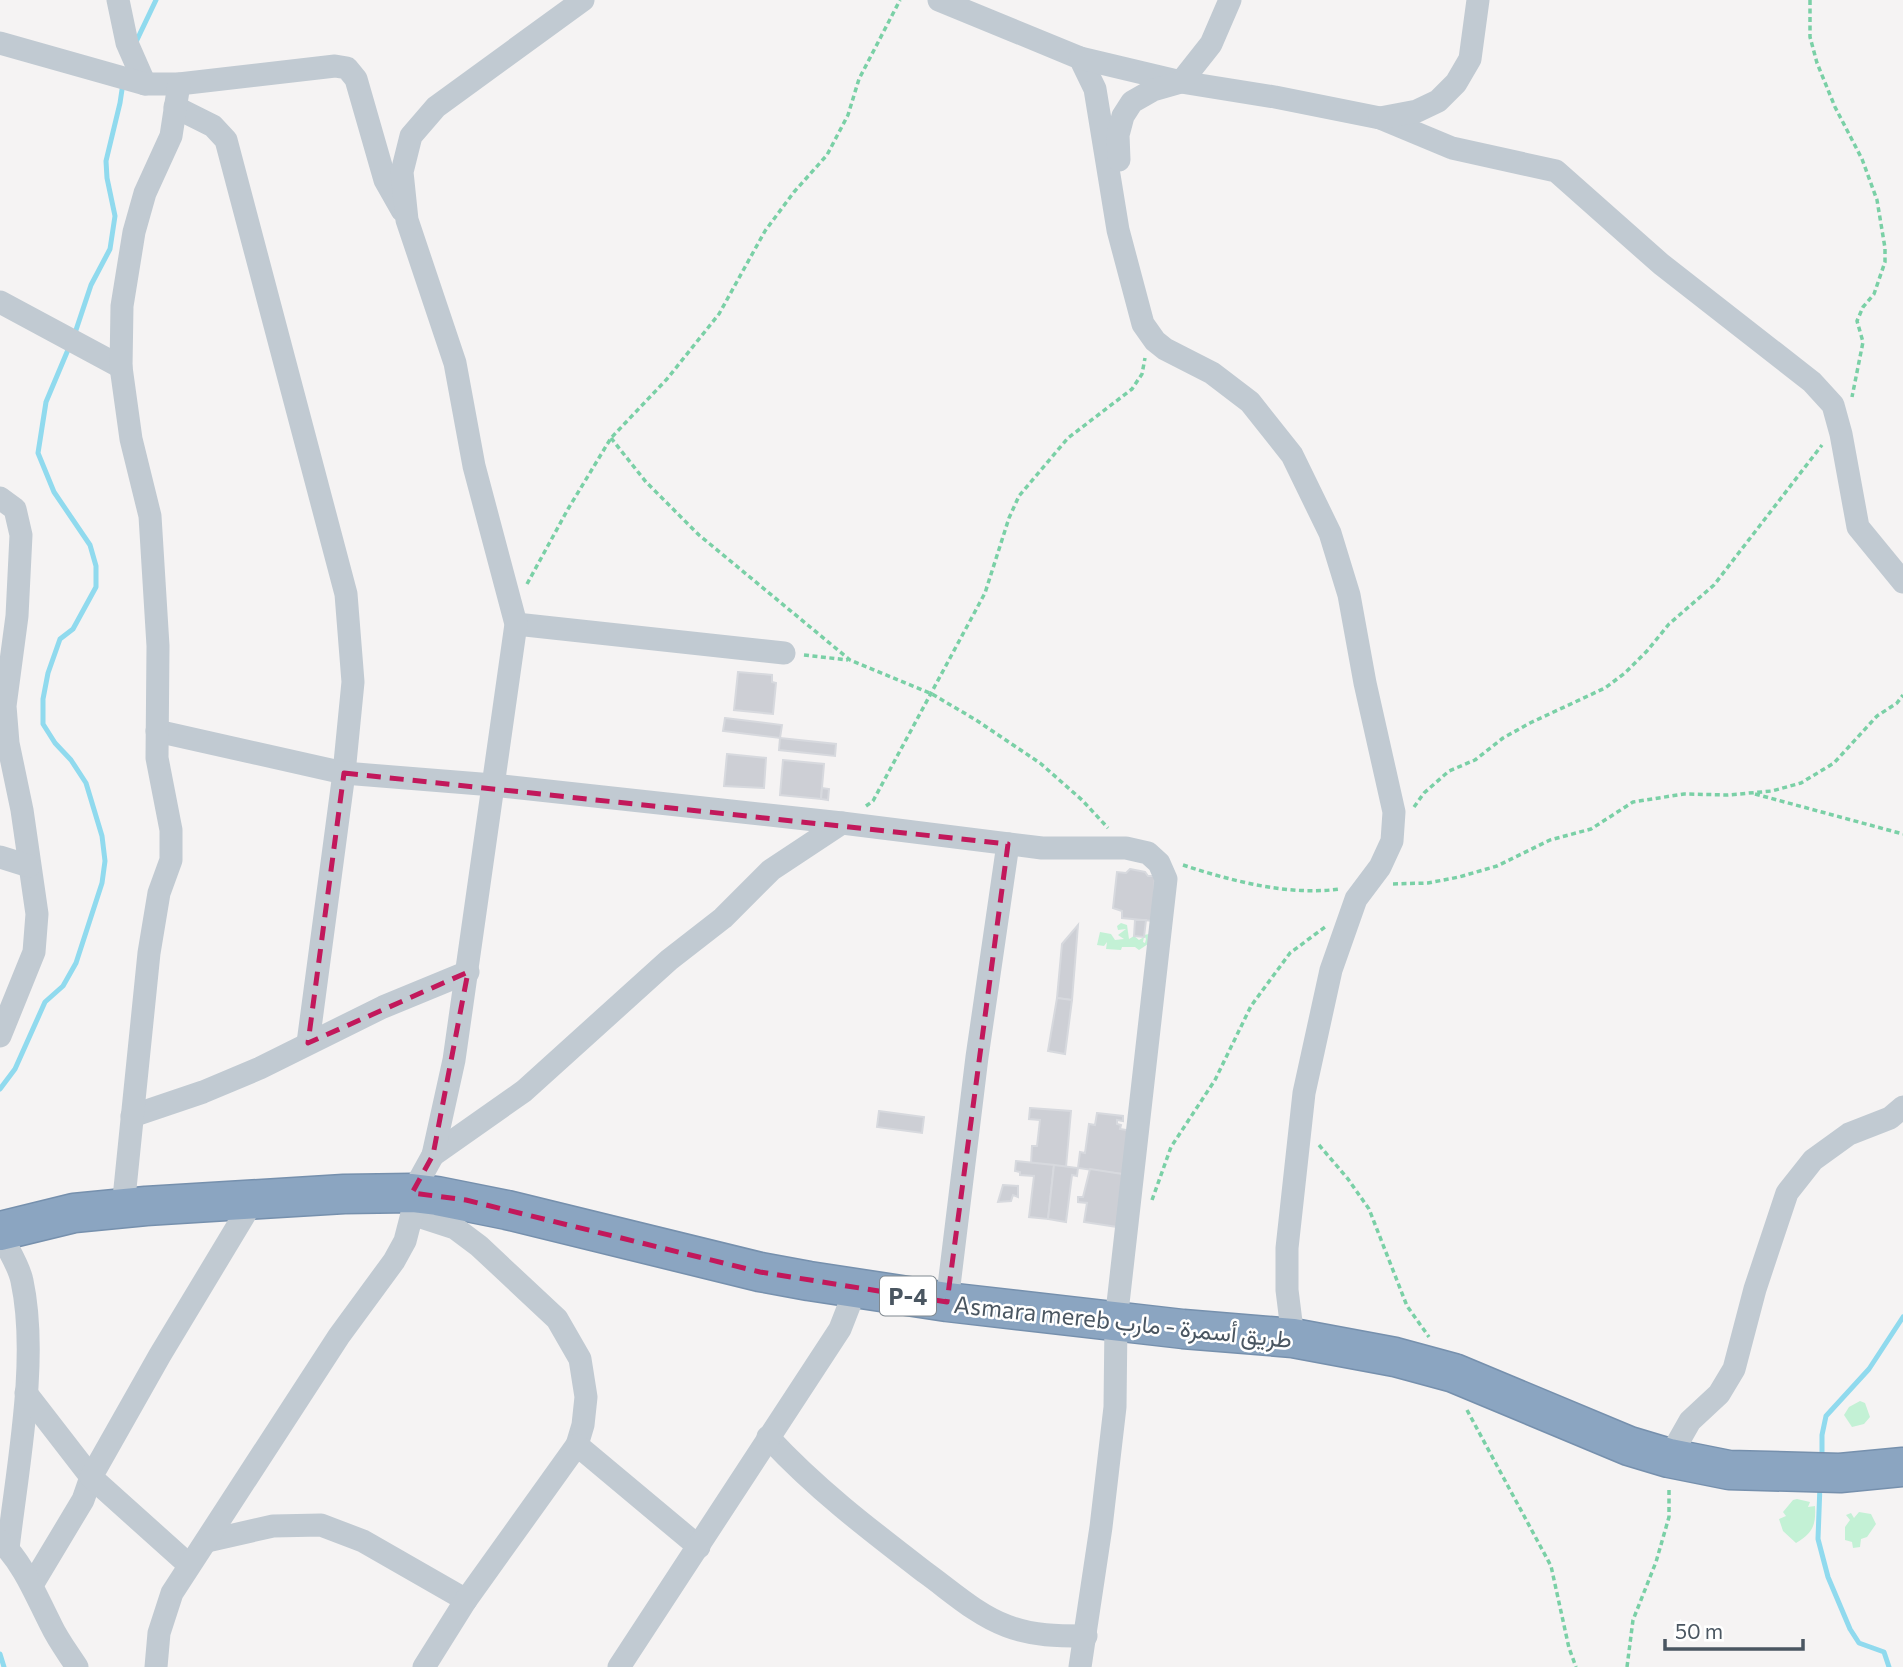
<svg xmlns="http://www.w3.org/2000/svg" width="1903" height="1667" font-family="Commissioner,Vazirmatn,sans-serif">
<rect width="100%" height="100%" fill="#f5f3f3"/>
<g fill="#c3f1d5">
<path d="M 1121,923 L 1127,925 L 1129,939 L 1134,936 L 1139,940 L 1144,937 L 1143,942 L 1145,943 L 1146,939 L 1144,935 L 1149,934 L 1151,942 L 1139,950 L 1135,947 L 1122,947 L 1121,950 L 1106,949 L 1107,942 L 1104,946 L 1097,945 L 1100,932 L 1111,934 L 1115,940 L 1124,939 L 1118,935 L 1126,929 L 1118,930 L 1117,926 Z"/>
<path d="M 1860,1401 L 1865,1403 L 1870,1417 L 1864,1424 L 1852,1427 L 1844,1415 L 1849,1407 Z"/>
<path d="M 1797,1499 L 1810,1502 L 1808,1507 L 1815,1506 C 1816,1525 1813,1533 1796,1543 L 1783,1531 L 1779,1519 L 1786,1516 L 1783,1512 L 1793,1500 Z"/>
<path d="M 1859,1512 L 1871,1514 L 1876,1524 L 1867,1537 L 1861,1539 L 1860,1547 L 1853,1548 L 1852,1542 L 1845,1540 L 1845,1527 L 1850,1520 L 1846,1515 L 1851,1513 L 1854,1518 Z"/>
</g>
<g fill="none" stroke-linecap="round" stroke-linejoin="round">
<g stroke="#90daee" stroke-width="5">
<path d="M 135,44 L 156,0"/>
<path d="M 74,336 L 91,285 L 110,249 L 115,216 L 107,178 L 106,161 L 120,103 L 123,83"/>
<path d="M 0,1089 L 15,1069 L 45,1002 L 63,986 L 76,963 L 102,883 L 105,861 L 102,836 L 86,783 L 71,760 L 55,743 L 43,724 L 43,699 L 48,673 L 60,639 L 73,629 L 96,587 L 96,566 L 90,545 L 54,492 L 38,453 L 46,402 L 70,345"/>
<path d="M 1822,1458 L 1822,1435 L 1826,1416 L 1869,1369 L 1903,1317"/>
<path d="M 1820,1485 L 1818,1539 L 1828,1577 L 1850,1629 L 1859,1643 L 1884,1652 L 1889,1667"/>
<path d="M 0,1654 L 4,1667"/>
</g>
</g>
<g fill="#cdcfd5" stroke="#d7d9de" stroke-width="2">
<path d="M 738,672 L 772,675 L 772,682 L 776,683 L 773,714 L 734,710 Z"/>
<path d="M 725,718 L 782,725 L 780,738 L 723,731 Z"/>
<path d="M 780,738 L 836,744 L 835,756 L 779,750 Z"/>
<path d="M 727,754 L 766,758 L 764,788 L 724,786 Z"/>
<path d="M 783,760 L 824,764 L 821,799 L 780,795 Z"/>
<path d="M 822,788 L 829,789 L 828,800 L 821,799 Z"/>
<path d="M 1130,869 L 1145,872 L 1148,876 L 1155,876 L 1153,921 L 1122,918 L 1122,911 L 1113,908 L 1117,872 L 1126,873 Z"/>
<path d="M 1135,920 L 1146,920 L 1144,937 L 1134,936 Z"/>
<path d="M 1078,925 L 1072,1000 L 1057,998 L 1062,944 Z"/>
<path d="M 1057,998 L 1072,1000 L 1065,1054 L 1048,1051 Z"/>
<path d="M 1030,1108 L 1071,1111 L 1066,1167 L 1031,1163 L 1032,1146 L 1037,1146 L 1040,1120 L 1029,1119 Z"/>
<path d="M 879,1111 L 924,1117 L 922,1133 L 877,1127 Z"/>
<path d="M 1097,1113 L 1123,1116 L 1123,1121 L 1117,1120 L 1117,1124 L 1121,1125 L 1120,1129 L 1133,1131 L 1129,1175 L 1078,1168 L 1080,1152 L 1085,1153 L 1089,1124 L 1095,1125 Z"/>
<path d="M 1016,1161 L 1054,1165 L 1048,1219 L 1029,1217 L 1034,1176 L 1020,1175 L 1020,1172 L 1015,1171 Z"/>
<path d="M 1054,1165 L 1078,1168 L 1077,1176 L 1072,1175 L 1066,1222 L 1048,1219 Z"/>
<path d="M 1090,1169 L 1129,1175 L 1124,1228 L 1084,1222 L 1087,1203 L 1078,1202 L 1078,1197 L 1083,1197 Z"/>
<path d="M 1003,1185 L 1018,1186 L 1018,1197 L 1013,1195 L 1011,1201 L 998,1202 Z"/>
</g>
<g fill="none" stroke-linecap="round" stroke-linejoin="round">
<g stroke="#7690ad" stroke-width="41">
<path id="highway" d="M 0,1231 L 74,1213 L 146,1206 L 344,1194 L 412,1193 L 437,1196 L 507,1210 L 760,1272 L 809,1281 L 947,1302 L 1183,1329 L 1293,1338 L 1395,1357 L 1454,1373 L 1629,1446 L 1669,1458 L 1729,1470 L 1840,1473 L 1903,1467"/>
</g>
<g stroke="#7ad0a6" stroke-width="3.5" stroke-dasharray="5 3.5" stroke-linecap="butt">
<path d="M 1810,0 L 1810,37 L 1817,63 L 1835,107 L 1862,159 L 1877,200 L 1885,248 L 1885,262 L 1874,294 L 1863,307 L 1857,321 L 1863,342 L 1852,397"/>
<path d="M 611,438 L 646,482 L 699,535 L 850,660 L 932,694 L 976,720 L 1040,763 L 1082,800 L 1108,828"/>
<path d="M 527,584 L 568,509 L 611,438 L 667,379 L 719,314 L 765,231 L 794,192 L 827,155 L 848,115 L 859,79 L 900,0"/>
<path d="M 804,655 L 848,660"/>
<path d="M 1755,794 L 1903,834"/>
<path d="M 866,806 L 873,801 L 985,593 L 1009,518 L 1019,496 L 1068,438 L 1132,389 L 1142,374 L 1145,358"/>
<path d="M 1414,807 L 1424,793 L 1449,771 L 1475,760 L 1503,738 L 1530,723 L 1605,688 L 1625,673 L 1647,651 L 1669,624 L 1714,585 L 1822,445"/>
<path d="M 1183,865 C 1232,881 1288,896 1340,889"/>
<path d="M 1393,884 L 1428,883 L 1459,877 L 1497,866 L 1550,840 L 1591,829 L 1633,802 L 1684,794 L 1728,795 L 1772,791 L 1801,783 L 1834,763 L 1877,716 L 1897,703 L 1903,695"/>
<path d="M 1319,1145 L 1348,1179 L 1369,1209 L 1407,1306 L 1429,1337"/>
<path d="M 1152,1200 L 1171,1147 L 1215,1080 L 1251,1006 L 1290,953 L 1325,927"/>
<path d="M 1467,1410 L 1551,1566 L 1569,1648 L 1576,1667"/>
<path d="M 1627,1667 L 1633,1620 L 1656,1562 L 1669,1517 L 1669,1487"/>
</g>
<g stroke="#c1cad2" stroke-width="23">
<path d="M 118,0 L 127,43 L 145,84"/>
<path d="M 939,0 L 1080,58 L 1095,89 L 1118,230 L 1143,324 L 1155,341 L 1165,349 L 1212,373 L 1250,402 L 1292,455 L 1330,533 L 1349,595 L 1365,683 L 1394,812 L 1392,841 L 1380,867 L 1356,899 L 1331,970 L 1304,1093 L 1287,1248 L 1287,1290 L 1293,1338"/>
<path d="M 0,43 L 145,84 L 179,84 L 335,66 L 347,68 L 356,79 L 385,180 L 402,210"/>
<path d="M 1080,58 L 1181,82 L 1275,97 L 1380,118 L 1452,148 L 1556,171 L 1661,264 L 1812,382 L 1833,405 L 1841,434 L 1858,527 L 1903,582"/>
<path d="M 175,107 L 213,126 L 226,140 L 346,594 L 353,682 L 344,773 L 308,1043"/>
<path d="M 1380,118 L 1417,111 L 1438,101 L 1456,83 L 1470,59 L 1478,0"/>
<path d="M 1119,160 L 1118,135 L 1123,116 L 1132,102 L 1153,90 L 1181,82 L 1211,44 L 1230,0"/>
<path d="M 0,302 L 121,367"/>
<path d="M 0,498 L 15,509 L 21,535 L 17,616 L 5,706 L 8,743 L 22,810 L 37,914 L 34,952 L 0,1036"/>
<path d="M 516,624 L 784,653"/>
<path d="M 157,731 L 344,773 L 493,785 L 842,823 L 1042,848 L 1126,848 L 1148,853 L 1159,863 L 1166,879 L 1116,1321 L 1115,1407 L 1101,1527 L 1080,1667"/>
<path d="M 0,857 L 29,866"/>
<path d="M 132,1116 L 203,1092 L 260,1068 L 383,1007 L 468,972"/>
<path d="M 433,1155 L 524,1091 L 669,960 L 723,918 L 771,870 L 842,823"/>
<path d="M 123,1208 L 149,953 L 159,893 L 171,860 L 171,830 L 157,758 L 158,646 L 150,516 L 131,439 L 121,367 L 122,306 L 134,232 L 145,193 L 171,136 L 179,84"/>
<path d="M 412,1214 L 455,1228 L 479,1246 L 557,1319 L 580,1359 L 586,1397 L 583,1425 L 577,1445"/>
<path d="M 0,1233 C 7,1248 19,1265 22,1281 C 39,1360 17,1469 8,1549"/>
<path d="M 947,1302 L 977,1057 L 1008,844"/>
<path d="M 26,1393 L 91,1477 L 83,1500 L 32,1585"/>
<path d="M 768,1437 C 816,1489 870,1530 926,1573 C 951,1591 977,1615 1007,1626 C 1033,1636 1058,1636 1086,1636"/>
<path d="M 1669,1458 L 1690,1421 L 1719,1394 L 1734,1369 L 1755,1289 L 1787,1193 L 1813,1160 L 1849,1134 L 1890,1118 L 1903,1107"/>
<path d="M 0,1541 C 24,1564 36,1596 51,1625 C 58,1640 68,1653 77,1667"/>
<path d="M 207,1541 L 273,1526 L 321,1525 L 363,1541 L 466,1600"/>
<path d="M 189,1565 L 91,1477 L 160,1355 L 254,1199"/>
<path d="M 156,1667 L 159,1633 L 172,1593 L 339,1336 L 394,1261 L 405,1241 L 412,1214 L 412,1193 L 433,1155 L 454,1060 L 516,624 L 474,466 L 455,363 L 407,220 L 402,172 L 411,136 L 436,107 L 583,0"/>
<path d="M 424,1667 L 466,1600 L 577,1445 L 699,1547"/>
<path d="M 619,1667 L 840,1329 L 856,1288"/>
</g>
<use href="#highway" stroke="#8ba5c1" stroke-width="38"/>
</g>
<path fill="none" stroke="#c2185b" stroke-width="5" stroke-dasharray="14 9" stroke-linejoin="round" d="M 344,773 L 1008,844 L 947,1302 L 760,1272 L 466,1200 L 412,1193 L 433,1155 L 468,972 L 308,1043 Z"/>
<g text-anchor="middle" dominant-baseline="central" stroke-width="5" stroke-linejoin="round" paint-order="stroke">
<rect fill="#fff" stroke="#808990" stroke-width="2" x="880" y="1276.5" width="56" height="39" rx="5"/>
<g font-size="23" font-weight="bold" fill="#4a5661">
<text x="908" y="1296">P-4</text>
</g>
<g font-size="24" fill="#4a5661" stroke="#fff">
<text transform="translate(1123 1321) rotate(6)">Asmara mereb طريق أسمرة - مارب</text>
</g>
</g>
<path d="M1665 1639v10h138v-10" fill="none" stroke="#4a5661" stroke-width="3.5"/>
<text x="1675" y="1639" font-size="21" fill="#4a5661" stroke="#ffffff" stroke-width="5" paint-order="stroke">50 m</text>
</svg>
